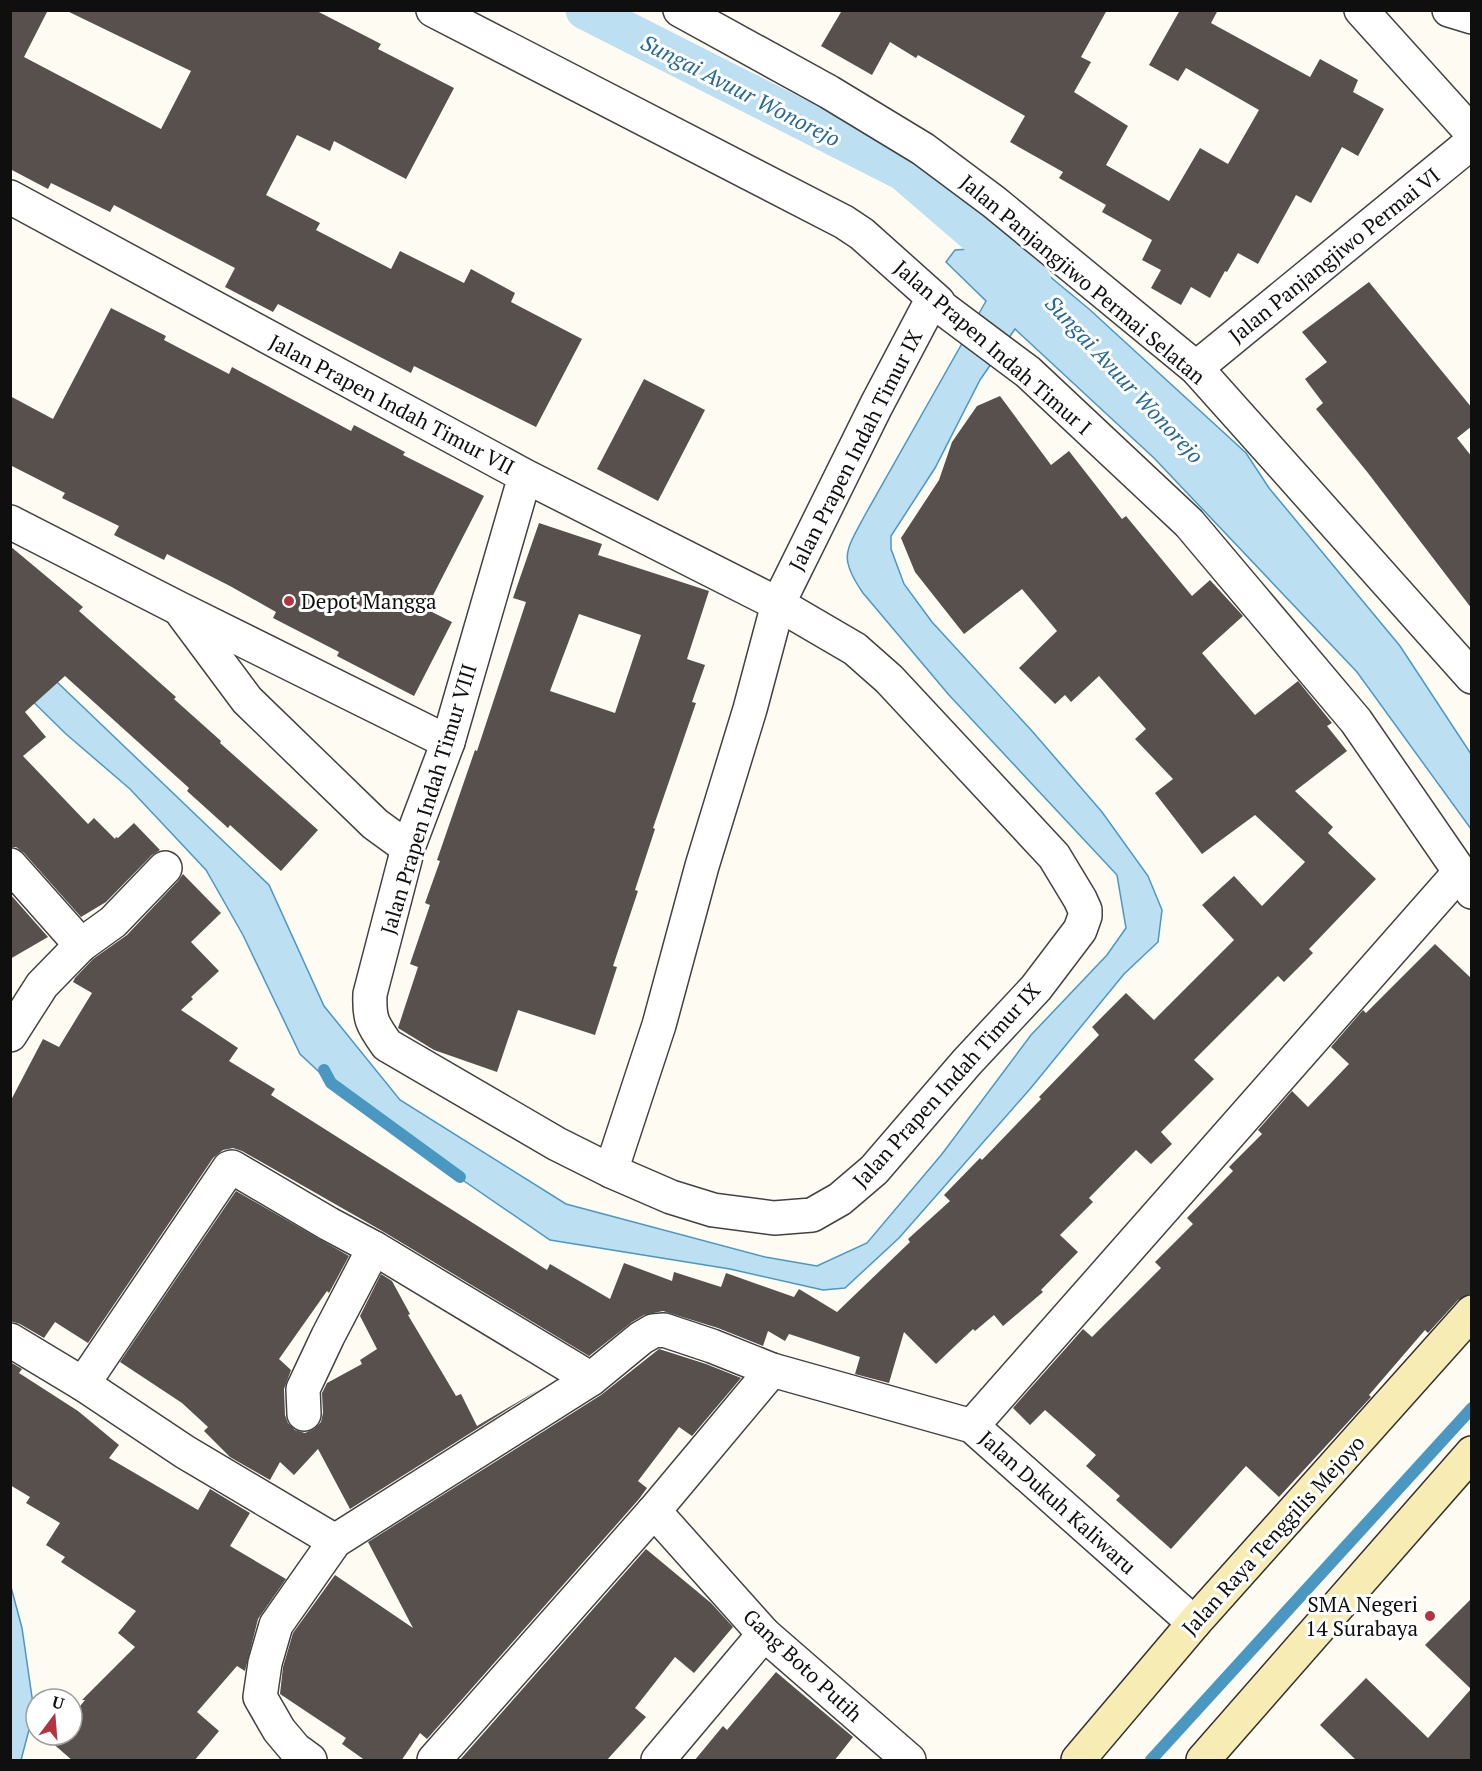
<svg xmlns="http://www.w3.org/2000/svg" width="1482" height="1771" font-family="'PT Serif',serif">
<rect width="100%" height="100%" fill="#fefbf3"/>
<g fill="#bce0f1" stroke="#4a98c1" stroke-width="1.5">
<path d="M 1013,246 L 1089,309 L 1246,453 L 1269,488 L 1400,646 L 1471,754 L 1471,829 L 1357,672 L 1154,458 L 1015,329 L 980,380 L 935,468 L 891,536 L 891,549 L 904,584 L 932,622 L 1032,731 L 1102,812 L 1148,876 L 1162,910 L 1158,942 L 1124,974 L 1030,1089 L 899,1238 L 845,1288 L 823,1290 L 730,1269 L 550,1240 L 448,1170 L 331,1083 L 300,1054 L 243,935 L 206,870 L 130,789 L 66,734 L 11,680 L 10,637 L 269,885 L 324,1006 L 400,1100 L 566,1204 L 765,1257 L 817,1266 L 867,1243 L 942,1154 L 1031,1035 L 1107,955 L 1126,928 L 1117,875 L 949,695 L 863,593 C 838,557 846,551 865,515 L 986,301 L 946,262 L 955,250 Z"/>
<path d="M 11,1587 L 22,1628 L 34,1711 L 21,1760 L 11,1760 Z"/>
</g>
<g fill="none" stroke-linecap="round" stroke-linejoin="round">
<g stroke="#4a98c1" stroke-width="12">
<path d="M 324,1070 L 331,1083 L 460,1177"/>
<path d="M 1151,1760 L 1472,1408"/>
</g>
<path stroke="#bce0f1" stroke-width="39" d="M 585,10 L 903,171 L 1032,282"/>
</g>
<g fill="#57504d" fill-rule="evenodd">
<path d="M 10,10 L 48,10 L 24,57 L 161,129 L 191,71 L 65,10 L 315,10 L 381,44 L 378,49 L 454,88 L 406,179 L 334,141 L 330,151 L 297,135 L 266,195 L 320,223 L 316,230 L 391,269 L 400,251 L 464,283 L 471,269 L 515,293 L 511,302 L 582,339 L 536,427 L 414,366 L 411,373 L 278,304 L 273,312 L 225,287 L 235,268 L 114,205 L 110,212 L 51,183 L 48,189 L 10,169 Z"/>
<path d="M 839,10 L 1107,10 L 1081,57 L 1091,62 L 1074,92 L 1128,126 L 1106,165 L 1169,201 L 1200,148 L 1228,164 L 1259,110 L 1186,68 L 1178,81 L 1149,65 L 1180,10 L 1218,10 L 1211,23 L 1310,77 L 1320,59 L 1358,80 L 1353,92 L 1384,109 L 1358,156 L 1342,147 L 1311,203 L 1296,195 L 1258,264 L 1238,253 L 1227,272 L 1225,271 L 1210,298 L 1191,287 L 1181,305 L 1151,288 L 1161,270 L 1142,260 L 1152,240 L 1102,212 L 1106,205 L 1059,178 L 1063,172 L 1010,142 L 1025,116 L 918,55 L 916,58 L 890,42 L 872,75 L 821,46 L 841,12 Z"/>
<path d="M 1369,282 L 1472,408 L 1472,426 L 1457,438 L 1472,457 L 1472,609 L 1368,473 L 1316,409 L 1323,403 L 1305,379 L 1327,362 L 1302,332 Z"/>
<path d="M 111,308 L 166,336 L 164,340 L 229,374 L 232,367 L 351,431 L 354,425 L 405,452 L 403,455 L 484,496 L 426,609 L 452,622 L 414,696 L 337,656 L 339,652 L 273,618 L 276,612 L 230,586 L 167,554 L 164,560 L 114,535 L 119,526 L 62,498 L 65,493 L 10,465 L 10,396 L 53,419 Z"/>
<path d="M 644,379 L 705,410 L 658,501 L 597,469 Z"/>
<path d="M 1000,396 L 1051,465 L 1069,451 L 1122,519 L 1126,516 L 1192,596 L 1210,580 L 1243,616 L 1202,653 L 1255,715 L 1298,681 L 1332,723 L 1327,726 L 1347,751 L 1295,791 L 1333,827 L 1328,833 L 1376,879 L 1309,949 L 1313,953 L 1284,982 L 1278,976 L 1194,1060 L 1214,1079 L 1161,1132 L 1172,1144 L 1151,1164 L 1136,1150 L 1089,1198 L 1093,1202 L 1060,1235 L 1078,1252 L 1041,1290 L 1043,1292 L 1003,1326 L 994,1315 L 975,1331 L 973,1329 L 936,1364 L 904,1332 L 889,1383 L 855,1374 L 860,1357 L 789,1334 L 785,1341 L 768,1331 L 763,1346 L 718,1328 L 663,1311 L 644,1315 L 632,1322 L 589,1356 L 384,1232 L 242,1151 L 233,1148 L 223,1150 L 213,1158 L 88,1343 L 55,1322 L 44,1338 L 20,1324 L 10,1321 L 10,1102 L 43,1039 L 59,1047 L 92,993 L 73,982 L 75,978 L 93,959 L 127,935 L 178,881 L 183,874 L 221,913 L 191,942 L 219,971 L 191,997 L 193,999 L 181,1010 L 238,1048 L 229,1061 L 275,1089 L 271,1095 L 547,1270 L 550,1264 L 610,1299 L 624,1263 L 672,1281 L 674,1272 L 721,1287 L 726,1273 L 794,1297 L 799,1289 L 837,1312 L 910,1242 L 908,1239 L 950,1201 L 944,1195 L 980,1158 L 982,1160 L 1041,1099 L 1039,1097 L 1099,1035 L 1092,1027 L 1126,993 L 1154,1020 L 1234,940 L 1202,905 L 1234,876 L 1262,906 L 1305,862 L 1255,815 L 1202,854 L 1155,793 L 1173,779 L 1135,739 L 1146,729 L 1099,676 L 1071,702 L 1065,695 L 1055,704 L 1019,668 L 1057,631 L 1022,589 L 964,634 L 915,572 L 901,538 L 939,480 L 952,442 L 977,406 Z"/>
<path d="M 539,523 L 602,544 L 598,555 L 709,591 L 687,659 L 705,665 L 692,702 L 696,703 L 653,828 L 655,829 L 635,890 L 638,891 L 613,966 L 617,967 L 595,1035 L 518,1010 L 497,1072 L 434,1050 L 398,1028 L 418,967 L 410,964 L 430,905 L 425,903 L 440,861 L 437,860 L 475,750 L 477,751 L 526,602 L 513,598 ZM 579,614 L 641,635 L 615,713 L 550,691 Z"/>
<path d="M 10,546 L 83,607 L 79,611 L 176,697 L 174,699 L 221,741 L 220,743 L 318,830 L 281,871 L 230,825 L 228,828 L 187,791 L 189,788 L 65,676 L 25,712 L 46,737 L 23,756 L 88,824 L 94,818 L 115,839 L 116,837 L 118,838 L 134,823 L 160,850 L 152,855 L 106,902 L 81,917 L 24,853 L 16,847 L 10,847 Z"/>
<path d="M 10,894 L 48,937 L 10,959 Z"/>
<path d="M 1435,944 L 1472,979 L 1472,1293 L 1458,1300 L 1428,1333 L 1425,1330 L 1369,1395 L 1371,1397 L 1279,1497 L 1246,1466 L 1171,1549 L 1116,1500 L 1120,1496 L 1086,1466 L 1096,1455 L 1045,1410 L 1030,1425 L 1013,1408 L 1083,1329 L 1092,1337 L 1161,1268 L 1155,1262 L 1193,1224 L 1187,1218 L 1233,1171 L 1229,1167 L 1262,1134 L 1258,1130 L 1292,1091 L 1308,1107 L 1349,1064 L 1331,1047 L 1363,1010 L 1366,1013 Z"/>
<path d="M 236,1191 L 349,1256 L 329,1293 L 327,1291 L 279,1359 L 291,1370 L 284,1389 L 285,1415 L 288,1423 L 295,1430 L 305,1433 L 314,1429 L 321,1422 L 323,1413 L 322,1393 L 327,1383 L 362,1364 L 360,1360 L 377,1349 L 360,1316 L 381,1274 L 392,1281 L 410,1314 L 408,1315 L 456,1396 L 461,1394 L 477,1426 L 540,1389 L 350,1509 L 318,1449 L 294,1475 L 280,1462 L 270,1480 L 230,1457 L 204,1431 L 208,1427 L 182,1403 L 120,1362 Z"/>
<path d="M 659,1349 L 706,1364 L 741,1378 L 692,1436 L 679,1427 L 638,1481 L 647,1488 L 639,1499 L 427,1739 L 420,1733 L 401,1761 L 366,1761 L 342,1744 L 346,1738 L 280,1694 L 283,1667 L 293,1633 L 335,1575 L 413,1628 L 368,1542 L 601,1395 Z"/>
<path d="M 10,1362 L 22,1369 L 19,1373 L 78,1411 L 119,1445 L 109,1458 L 198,1510 L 210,1489 L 250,1513 L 230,1546 L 286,1579 L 258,1619 L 245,1671 L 237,1666 L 197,1712 L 219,1731 L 194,1761 L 73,1761 L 50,1741 L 55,1735 L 72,1735 L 72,1716 L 85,1700 L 82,1700 L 135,1647 L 118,1633 L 136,1611 L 61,1562 L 65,1557 L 46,1545 L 60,1523 L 26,1503 L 30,1497 L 10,1485 Z"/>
<path d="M 646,1549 L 711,1603 L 733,1627 L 694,1673 L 675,1657 L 635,1708 L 646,1717 L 606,1761 L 459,1761 Z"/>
<path d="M 1472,1598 L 1472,1761 L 1357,1761 L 1320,1725 L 1366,1678 L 1428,1738 L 1471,1689 L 1425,1645 Z"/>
<path d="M 776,1672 L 853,1737 L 834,1761 L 694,1761 L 723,1726 L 727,1730 Z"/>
</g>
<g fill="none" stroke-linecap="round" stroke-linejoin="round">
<g stroke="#424242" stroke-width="36">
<g id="street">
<path d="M 433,10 L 844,222 L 862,234 L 938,302 L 941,307 L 1028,372 L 1189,523 L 1356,721 L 1460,872 L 1472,892"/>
<path d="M 680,10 L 829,92 L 923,149 L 994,202 L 1196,368 L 1472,677"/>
<path d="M 1361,10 L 1472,133"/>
<path d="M 1449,10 L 1472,17"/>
<path d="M 10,197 L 525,476 L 778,604 L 855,649 L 889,679 L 1054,856 L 1080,899 L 1085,910 L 1085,916 L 1080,930 L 1036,988 L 967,1062 L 874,1170 L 840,1199 L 812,1215 L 774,1218 L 713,1210 L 671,1197 L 611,1171 L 557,1144 L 387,1045 C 372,1024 369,1019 370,994 L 408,848 L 448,742 L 525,476"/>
<path d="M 1196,368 L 1472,142"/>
<path d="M 10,522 L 178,608 L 448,742"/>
<path d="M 183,614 L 247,700 L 375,824 L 408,848"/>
<path d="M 10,865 L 81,945"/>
<path d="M 10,1035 L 42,985 L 81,945 L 113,922 L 165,868"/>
<path d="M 611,1171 L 659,1025 L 702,866 L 750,709 L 778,604 L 876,406 L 933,298"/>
<path d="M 10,1340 L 83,1384 L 185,1452 L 335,1541"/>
<path d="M 83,1384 L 229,1168 L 232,1167 L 329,1224 L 374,1248 L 591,1379"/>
<path d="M 304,1414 L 303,1389 L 328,1336 L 374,1248"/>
<path d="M 972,1426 L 1460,872"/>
<path d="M 654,1511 L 764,1634 L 909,1760"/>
<path d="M 310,1760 L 295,1749 L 279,1730 L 260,1697 L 265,1663 L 276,1625 L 335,1541 L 591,1379 L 641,1338 L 653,1331 L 664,1330 L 712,1346 L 772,1370 L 972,1426 L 1194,1623"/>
<path d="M 434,1760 L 654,1511 L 772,1370"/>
<path d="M 658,1760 L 764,1634"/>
</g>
</g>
<g stroke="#313131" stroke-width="36">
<g id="secondary">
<path d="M 1078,1760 L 1194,1623 L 1472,1312"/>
<path d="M 1203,1760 L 1472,1453"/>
</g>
</g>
<use href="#street" stroke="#fff" stroke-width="33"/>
<use href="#secondary" stroke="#f7ecb4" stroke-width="33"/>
</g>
<g fill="#b33441" stroke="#fff" stroke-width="2">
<circle cx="289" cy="601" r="6"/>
<circle cx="1430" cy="1616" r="6"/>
</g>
<g text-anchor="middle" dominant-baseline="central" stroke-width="6" stroke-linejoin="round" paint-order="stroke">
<g font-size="21" fill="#0f0f0f" stroke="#fff">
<text transform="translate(1334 255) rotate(-39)">Jalan Panjangjiwo Permai VI</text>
<text transform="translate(1083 279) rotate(40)">Jalan Panjangjiwo Permai Selatan</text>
<text transform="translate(993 347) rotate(41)">Jalan Prapen Indah Timur I</text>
<text transform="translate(392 404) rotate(28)">Jalan Prapen Indah Timur VII</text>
<text transform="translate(855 450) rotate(-63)">Jalan Prapen Indah Timur IX</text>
<text transform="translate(428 799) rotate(-73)">Jalan Prapen Indah Timur VIII</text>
<text transform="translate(946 1085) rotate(-48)">Jalan Prapen Indah Timur IX</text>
<text transform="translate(1058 1502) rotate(42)">Jalan Dukuh Kaliwaru</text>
<text transform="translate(1273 1535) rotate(-48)">Jalan Raya Tenggilis Mejoyo</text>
<text transform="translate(803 1665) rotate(43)">Gang Boto Putih</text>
</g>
<g font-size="21" fill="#0f0f0f" stroke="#fff" text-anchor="start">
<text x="301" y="601">Depot Mangga</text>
<text x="1418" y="1604" text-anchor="end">SMA Negeri<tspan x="1418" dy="24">14 Surabaya</tspan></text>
</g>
<g font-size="22" font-style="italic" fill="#236a96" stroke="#fff">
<text transform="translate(741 90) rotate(27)">Sungai Avuur Wonorejo</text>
<text transform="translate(1125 379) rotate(47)">Sungai Avuur Wonorejo</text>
</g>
</g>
<rect width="1482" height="1771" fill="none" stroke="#0f0f0f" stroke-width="24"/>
<g transform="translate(54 1717) rotate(16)"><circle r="28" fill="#ffffff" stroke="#9f9f9f" stroke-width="1.5"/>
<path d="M0-4.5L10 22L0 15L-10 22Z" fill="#b33441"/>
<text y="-9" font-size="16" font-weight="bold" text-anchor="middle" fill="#0f0f0f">U</text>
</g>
</svg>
